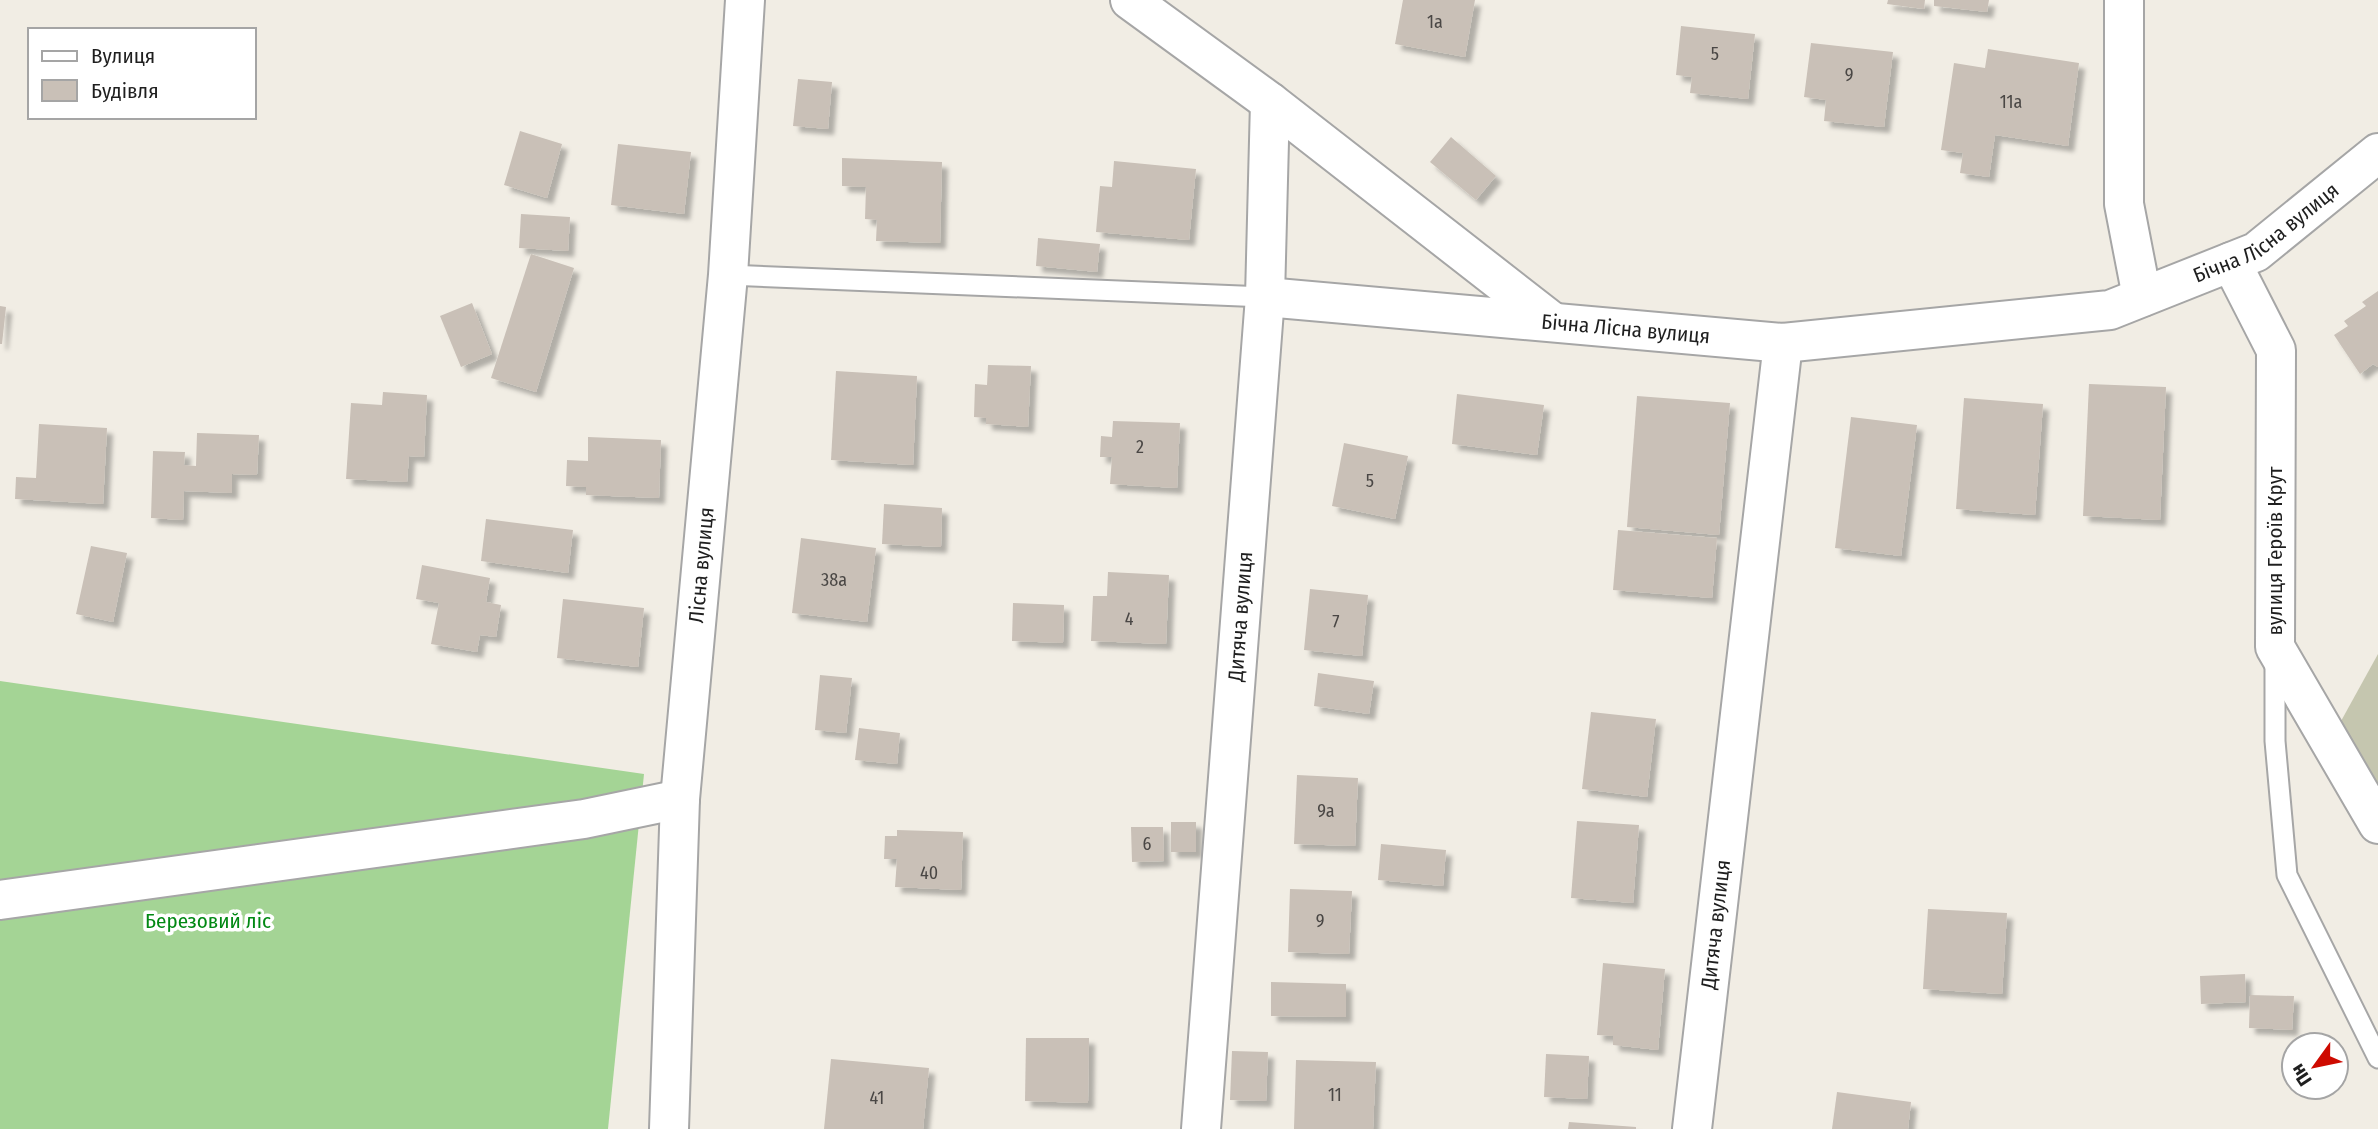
<svg xmlns="http://www.w3.org/2000/svg" width="2378" height="1129" font-family="'Fira Sans Condensed',sans-serif">
<defs>
<filter id="shadow"><feDropShadow dx="6" dy="6" stdDeviation="2" flood-color="#0004"/></filter>
</defs>
<rect width="100%" height="100%" fill="#f1ede4"/>
<path fill="#c5c6af" d="M 2378,654 L 2378,824 L 2330,741 Z"/>
<path fill="#a4d495" d="M 0,681 L 644,774 L 608,1129 L 0,1129 Z"/>
<g fill="#c9c0b7" filter="url(#shadow)">
<path d="M 1403,0 L 1475,0 L 1465,57 L 1395,44 Z"/>
<path d="M 1888,0 L 1925,0 L 1924,9 L 1887,4 Z"/>
<path d="M 1934,0 L 1989,0 L 1987,12 L 1934,6 Z"/>
<path d="M 1681,26 L 1755,34 L 1748,99 L 1690,93 L 1692,77 L 1676,75 Z"/>
<path d="M 1811,43 L 1893,52 L 1884,127 L 1824,121 L 1826,100 L 1804,97 Z"/>
<path d="M 1988,49 L 2079,63 L 2068,146 L 1995,135 L 1989,177 L 1960,173 L 1963,153 L 1941,150 L 1954,63 L 1985,68 Z"/>
<path d="M 798,79 L 832,82 L 828,129 L 793,126 Z"/>
<path d="M 520,131 L 562,144 L 547,198 L 504,185 Z"/>
<path d="M 1451,137 L 1496,176 L 1476,200 L 1430,162 Z"/>
<path d="M 618,144 L 691,152 L 684,214 L 611,205 Z"/>
<path d="M 842,158 L 942,162 L 940,243 L 876,241 L 877,220 L 865,219 L 866,187 L 842,186 Z"/>
<path d="M 1114,161 L 1196,169 L 1189,240 L 1096,232 L 1100,186 L 1112,187 Z"/>
<path d="M 521,214 L 570,217 L 568,251 L 519,248 Z"/>
<path d="M 1038,238 L 1100,244 L 1097,272 L 1036,266 Z"/>
<path d="M 531,254 L 574,268 L 536,392 L 491,378 Z"/>
<path d="M 2378,291 L 2378,367 L 2373,364 L 2360,374 L 2334,335 L 2348,326 L 2344,321 L 2366,306 L 2362,302 Z"/>
<path d="M 472,303 L 492,354 L 461,367 L 440,316 Z"/>
<path d="M 0,306 L 6,307 L 2,344 L 0,344 Z"/>
<path d="M 988,365 L 1031,366 L 1028,427 L 986,424 L 986,418 L 974,417 L 975,384 L 987,385 Z"/>
<path d="M 836,371 L 917,376 L 913,465 L 831,460 Z"/>
<path d="M 2089,384 L 2166,387 L 2160,520 L 2083,516 Z"/>
<path d="M 383,392 L 427,395 L 424,457 L 409,456 L 407,482 L 346,479 L 351,403 L 382,405 Z"/>
<path d="M 1457,394 L 1544,405 L 1537,455 L 1452,444 Z"/>
<path d="M 1637,396 L 1730,403 L 1719,535 L 1627,527 Z"/>
<path d="M 1964,398 L 2043,404 L 2035,515 L 1956,509 Z"/>
<path d="M 1851,417 L 1917,425 L 1901,556 L 1835,548 Z"/>
<path d="M 1113,421 L 1180,423 L 1177,488 L 1110,484 L 1112,457 L 1100,457 L 1101,436 L 1112,437 Z"/>
<path d="M 39,424 L 107,428 L 103,504 L 15,499 L 16,477 L 36,478 Z"/>
<path d="M 197,433 L 259,435 L 257,475 L 232,474 L 232,493 L 184,491 L 183,520 L 151,518 L 153,451 L 185,452 L 184,465 L 196,466 Z"/>
<path d="M 588,437 L 661,440 L 659,498 L 586,495 L 586,487 L 566,486 L 567,460 L 588,461 Z"/>
<path d="M 1344,443 L 1408,456 L 1395,519 L 1332,506 Z"/>
<path d="M 884,504 L 942,508 L 941,547 L 882,544 Z"/>
<path d="M 486,519 L 573,530 L 568,573 L 481,561 Z"/>
<path d="M 1618,530 L 1717,538 L 1712,598 L 1613,590 Z"/>
<path d="M 801,538 L 876,548 L 867,622 L 792,613 Z"/>
<path d="M 91,546 L 127,553 L 113,622 L 76,614 Z"/>
<path d="M 422,565 L 490,578 L 486,602 L 501,605 L 496,637 L 480,635 L 477,652 L 431,644 L 439,603 L 416,599 Z"/>
<path d="M 1108,572 L 1169,575 L 1166,644 L 1091,641 L 1093,596 L 1107,596 Z"/>
<path d="M 1310,589 L 1368,595 L 1362,656 L 1304,650 Z"/>
<path d="M 563,599 L 644,608 L 638,667 L 557,658 Z"/>
<path d="M 1013,603 L 1064,605 L 1063,643 L 1012,641 Z"/>
<path d="M 1318,673 L 1374,681 L 1369,714 L 1314,706 Z"/>
<path d="M 820,675 L 852,678 L 846,733 L 815,730 Z"/>
<path d="M 1591,712 L 1656,719 L 1647,797 L 1582,789 Z"/>
<path d="M 859,728 L 900,733 L 897,764 L 855,760 Z"/>
<path d="M 1297,775 L 1358,778 L 1355,846 L 1294,844 Z"/>
<path d="M 1577,821 L 1639,825 L 1633,903 L 1571,898 Z"/>
<rect x="1171" y="822" width="25" height="30"/>
<path d="M 1131,827 L 1163,827 L 1164,861 L 1132,862 Z"/>
<path d="M 897,830 L 963,832 L 961,890 L 895,887 L 897,859 L 884,859 L 885,836 L 897,836 Z"/>
<path d="M 1381,844 L 1446,850 L 1443,886 L 1378,880 Z"/>
<path d="M 1290,889 L 1352,891 L 1349,954 L 1288,952 Z"/>
<path d="M 1928,909 L 2007,913 L 2002,994 L 1923,989 Z"/>
<path d="M 1603,963 L 1665,969 L 1658,1050 L 1613,1045 L 1613,1036 L 1597,1035 Z"/>
<path d="M 2245,974 L 2246,1002 L 2201,1004 L 2200,976 Z"/>
<path d="M 1271,982 L 1346,984 L 1346,1017 L 1271,1016 Z"/>
<path d="M 2250,995 L 2294,996 L 2292,1030 L 2249,1028 Z"/>
<path d="M 1026,1038 L 1089,1038 L 1088,1103 L 1025,1101 Z"/>
<path d="M 1232,1051 L 1268,1052 L 1266,1101 L 1230,1100 Z"/>
<path d="M 1546,1054 L 1589,1056 L 1587,1099 L 1544,1097 Z"/>
<path d="M 831,1059 L 929,1068 L 923,1129 L 824,1129 Z"/>
<path d="M 1296,1060 L 1376,1062 L 1373,1129 L 1294,1129 Z"/>
<path d="M 1837,1092 L 1911,1102 L 1908,1129 L 1832,1129 Z"/>
<path d="M 1569,1122 L 1636,1127 L 1636,1129 L 1568,1129 Z"/>
</g>
<g fill="none" stroke-linecap="round" stroke-linejoin="round">
<g stroke="#a6a6a6" stroke-width="23">
<g id="service">
<path d="M 728,275 L 1265,297"/>
<path d="M 2275,659 L 2275,741 L 2287,875 L 2378,1058"/>
</g>
</g>
<g stroke="#a6a6a6" stroke-width="42">
<g id="minor">
<path d="M 1130,0 L 1270,102 L 1550,320"/>
<path d="M 2124,0 L 2124,204 L 2142,297"/>
<path d="M 2231,262 L 2276,350 L 2275,647 L 2378,824"/>
<path id="s1" d="M 1265,297 L 1783,343 L 2110,310 L 2256,252 L 2378,153"/>
<path d="M 0,900 L 584,819 L 680,799"/>
<path id="s2" d="M 669,1129 L 680,799 L 728,275 L 745,0"/>
<path id="s3" d="M 1201,1129 L 1265,297 L 1270,102"/>
<path id="s4" d="M 1692,1129 L 1783,343"/>
</g>
</g>
<use href="#service" stroke="#fff" stroke-width="19"/>
<use href="#minor" stroke="#fff" stroke-width="38"/>
</g>
<g text-anchor="middle" dominant-baseline="central" stroke-width="7" stroke-linejoin="round" paint-order="stroke">
<g font-size="18" fill="#4a4745">
<text x="1435" y="22">1а</text>
<text x="1715" y="54">5</text>
<text x="1849" y="75">9</text>
<text x="2011" y="102">11а</text>
<text x="1140" y="447">2</text>
<text x="1370" y="481">5</text>
<text x="834" y="580">38а</text>
<text x="1129" y="619">4</text>
<text x="1336" y="622">7</text>
<text x="1326" y="811">9а</text>
<text x="1147" y="844">6</text>
<text x="929" y="873">40</text>
<text x="1320" y="921">9</text>
<text x="1335" y="1095">11</text>
<text x="877" y="1098">41</text>
</g>
<g font-size="21" fill="#1f1f1f" stroke="#fff">
<text stroke="none"><textPath href="#s1" startOffset="1024">Бічна Лісна вулиця</textPath></text>
<text stroke="none"><textPath href="#s1" startOffset="362">Бічна Лісна вулиця</textPath></text>
<text transform="translate(2275 551) rotate(-90)">вулиця Героїв Крут</text>
<text stroke="none"><textPath href="#s2" startOffset="565">Лісна вулиця</textPath></text>
<text stroke="none"><textPath href="#s3" startOffset="514">Дитяча вулиця</textPath></text>
<text stroke="none"><textPath href="#s4" startOffset="206">Дитяча вулиця</textPath></text>
</g>
<g font-size="21" fill="#018813" stroke="#fff">
<text x="208" y="921">Березовий ліс</text>
</g>
</g>
<rect x="28" y="28" width="228" height="91" fill="#ffffff" stroke="#a5a5a5" stroke-width="2"/>
<rect x="42" y="51" width="35" height="10" fill="#ffffff" stroke="#a5a5a5" stroke-width="2"/>
<text x="91" y="63" font-size="21" fill="#1f1f1f">Вулиця</text>
<rect x="42" y="80" width="35" height="21" fill="#c9c0b7" stroke="#a5a5a5" stroke-width="2"/>
<text x="91" y="98" font-size="21" fill="#1f1f1f">Будівля</text>
<g transform="translate(2315 1066) rotate(237)"><circle r="33" fill="#ffffff" stroke="#a5a5a5" stroke-width="2"/>
<path d="M0-5L12 26L0 18L-12 26Z" fill="#ce0a00"/>
<text y="-10" font-size="19" font-weight="bold" text-anchor="middle" fill="#1f1f1f">Пн</text>
</g>
</svg>
